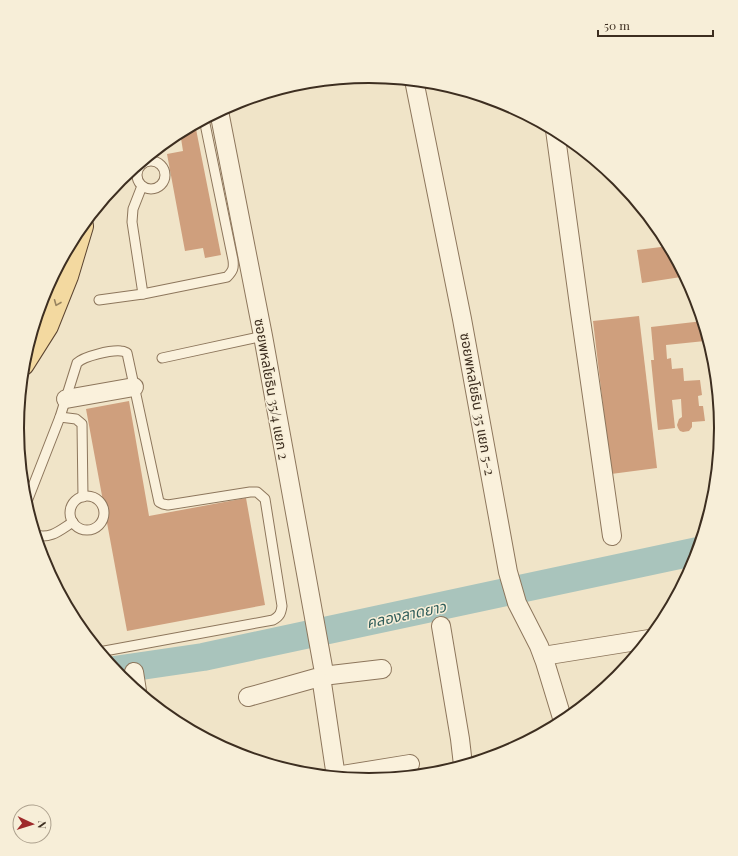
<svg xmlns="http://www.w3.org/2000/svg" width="738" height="856" font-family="'Playfair Display','Noto Sans Thai',serif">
<rect width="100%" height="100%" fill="#f0e4c8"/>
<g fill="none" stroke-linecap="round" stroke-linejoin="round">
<path stroke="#a9c4bc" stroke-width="28" d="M 114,670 L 203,657 L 515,590 L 698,551"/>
</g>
<g fill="#cf9f7d">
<path d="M 195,124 L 221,255 L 205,258 L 203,248 L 185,251 L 167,154 L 183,151 L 180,132 Z"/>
<path d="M 669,246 L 678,264 L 681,277 L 642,283 L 637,250 Z"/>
<path d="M 639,316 L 657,468 L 611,474 L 593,321 Z"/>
<path d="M 703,321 L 705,341 L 666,345 L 667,359 L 671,358 L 672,369 L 683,368 L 684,381 L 700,380 L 702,395 L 698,396 L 699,406 L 703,406 L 705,421 L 692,422 L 692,427 L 689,431 L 683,432 L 680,431 L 678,428 L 677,425 L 679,419 L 682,417 L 681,399 L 672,400 L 675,428 L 658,430 L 651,360 L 654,360 L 651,327 Z"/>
<path d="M 129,401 L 149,516 L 246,498 L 265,605 L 127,631 L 86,409 Z"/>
</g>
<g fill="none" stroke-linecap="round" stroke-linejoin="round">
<g stroke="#8d765c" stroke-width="11">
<g id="lane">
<circle cx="151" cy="175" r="14"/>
<path d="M 142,186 L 133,209 L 132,222 L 143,294"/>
<path d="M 99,300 L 143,294 L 227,277 C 233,271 234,268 233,260 L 204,119"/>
<path d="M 162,358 L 263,336"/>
<path d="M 60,417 L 76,419 L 82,424 L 83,497"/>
<circle cx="87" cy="513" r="17"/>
<path d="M 26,504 L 60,417 L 77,363 C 84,356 111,350 121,351 C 124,351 125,352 127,353 L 159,502 L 163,504 L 168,505 L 250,492 L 257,492 L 265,499 L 282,606 C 281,613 280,616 273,620 L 99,652"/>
<path d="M 35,535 C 52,539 60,530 73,522"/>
</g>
</g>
<g stroke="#8d765c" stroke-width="20">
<g id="street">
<path d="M 414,80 L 462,319 L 508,572 L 517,603 L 539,646 L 545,662 L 563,721"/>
<path d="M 219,111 L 263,336 L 323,667"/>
<path d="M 555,130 L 580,312 L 612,536"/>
<path d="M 66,399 L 134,387"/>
<path d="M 441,626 L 460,739 L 463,765"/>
<path d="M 543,656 L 649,639"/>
<path d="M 134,672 L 137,691"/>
<path d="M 331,675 L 382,669"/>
<path d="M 322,683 L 336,777"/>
<path d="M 248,697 L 316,678"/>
<path d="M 336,776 L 410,764"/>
</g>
</g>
<g stroke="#5b4430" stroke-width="24">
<path id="primary" d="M 23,364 L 47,326 L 67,276 L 82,226"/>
</g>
<use href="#lane" stroke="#faf1dc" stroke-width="9"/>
<use href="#street" stroke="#faf1dc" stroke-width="18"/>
<use href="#primary" stroke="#f3d9a0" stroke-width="22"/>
</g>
<defs><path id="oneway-chevron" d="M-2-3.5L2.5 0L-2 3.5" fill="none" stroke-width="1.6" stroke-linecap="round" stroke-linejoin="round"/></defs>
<use stroke="#988460" href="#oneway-chevron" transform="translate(57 303) rotate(112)"/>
<g text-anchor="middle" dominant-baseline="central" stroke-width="3" stroke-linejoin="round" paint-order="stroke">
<g font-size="14" fill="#3d2e20" stroke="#f7eed8">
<text transform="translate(272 389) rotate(80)">ซอยพหลโยธิน 35/4 แยก 2</text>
<text transform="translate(478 404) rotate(80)">ซอยพหลโยธิน 35 แยก 5-2</text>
</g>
<g font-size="15" font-style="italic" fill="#2f5d5a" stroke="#f7eed8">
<text transform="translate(406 614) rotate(-12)">คลองลาดยาว</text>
</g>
</g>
<path d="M0 0H738V856H0ZM24 428a345 345 0 1 1 690 0a345 345 0 1 1-690 0Z" fill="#f7eed8" fill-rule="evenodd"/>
<path fill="none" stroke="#3d2e20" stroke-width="2" d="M24 428a345 345 0 1 1 690 0a345 345 0 1 1-690 0Z"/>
<g transform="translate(32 824) rotate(94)"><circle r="19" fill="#f7eed8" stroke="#ada18e"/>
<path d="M0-3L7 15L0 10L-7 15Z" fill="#9e2a2b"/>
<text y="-6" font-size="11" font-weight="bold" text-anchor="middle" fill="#3d2e20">N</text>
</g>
<path d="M598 30v6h115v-6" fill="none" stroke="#3d2e20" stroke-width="2"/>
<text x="604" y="30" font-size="12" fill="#3d2e20" stroke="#f7eed8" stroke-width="3" paint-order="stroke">50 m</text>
</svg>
